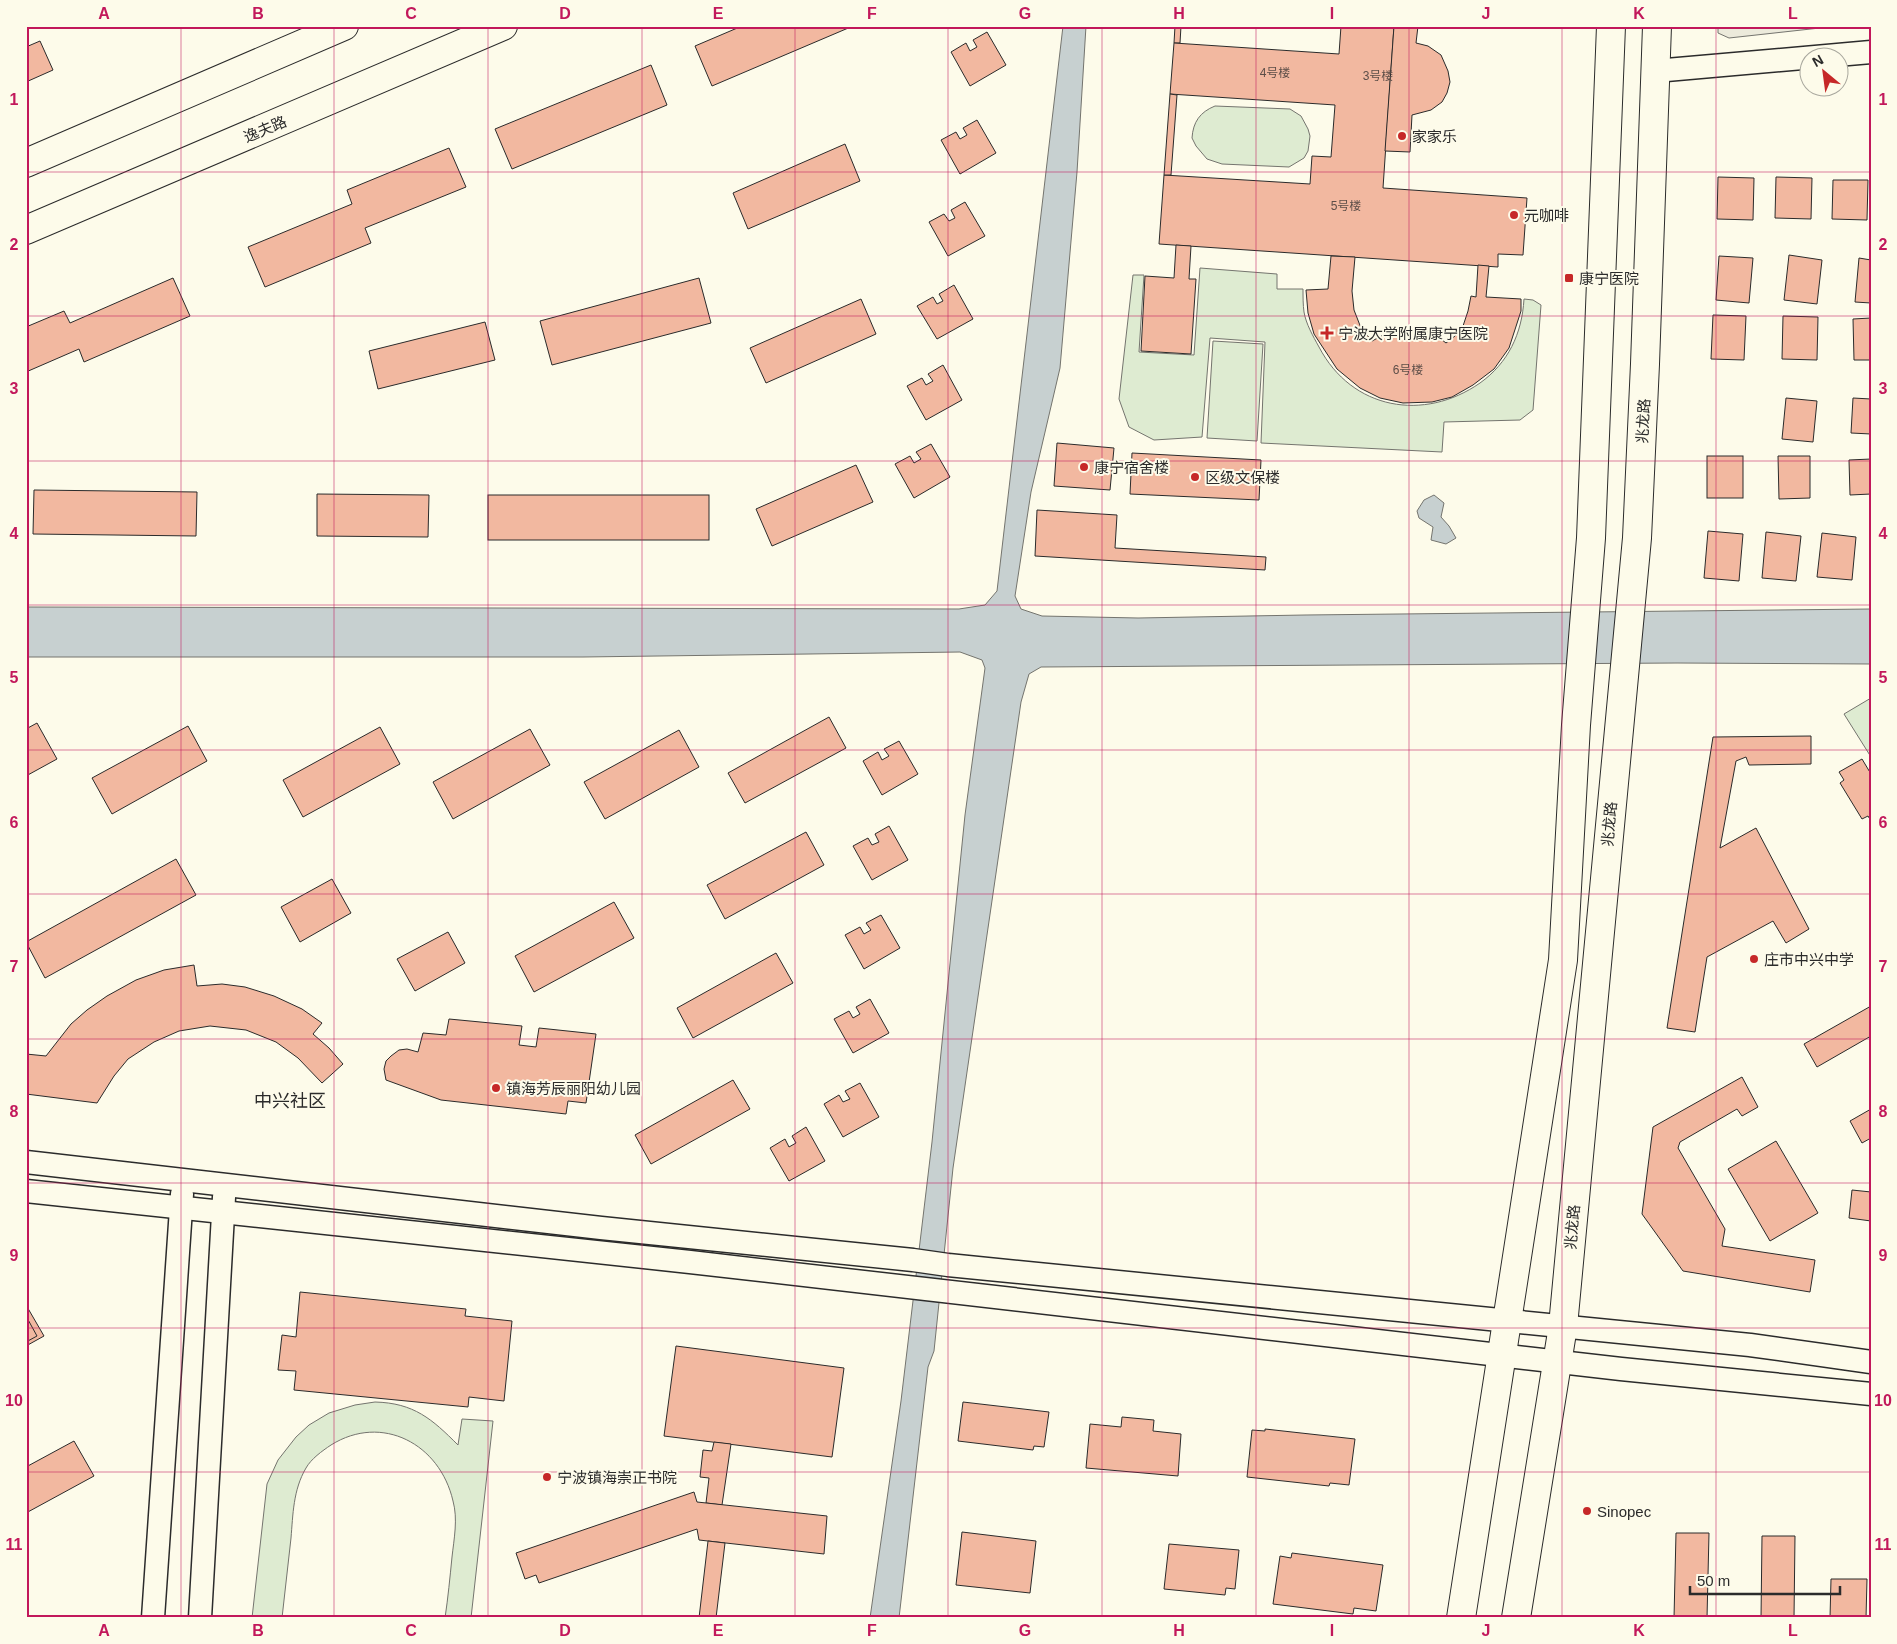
<svg xmlns="http://www.w3.org/2000/svg" width="1897" height="1644" font-family="Helvetica,'Noto Sans SC',sans-serif">
<rect width="100%" height="100%" fill="#fdfbea"/>
<g fill="#deebd1" stroke="#74746e">
<path d="M 1215,106 L 1290,109 L 1301,116 L 1308,129 L 1310,136 L 1308,151 L 1304,158 L 1289,167 L 1222,164 L 1207,159 L 1196,146 L 1192,138 C 1193,122 1200,112 1215,106 Z"/>
<path d="M 1200,268 L 1277,274 L 1277,289 L 1303,289 C 1303,297 1303,305 1304,312 C 1306,324 1313,336 1319,347 C 1352,410 1424,422 1480,383 C 1508,363 1522,334 1524,299 L 1533,300 L 1541,305 L 1533,410 L 1520,420 L 1444,422 L 1442,452 L 1261,443 L 1265,342 L 1210,338 L 1202,437 L 1154,440 L 1129,427 L 1119,399 L 1133,275 L 1144,275 L 1139,352 L 1194,355 Z"/>
<path d="M 1213,341 L 1263,344 L 1257,441 L 1207,438 Z"/>
<path d="M 1871,698 L 1871,757 L 1844,714 Z"/>
<path d="M 375,1402 C 414,1403 432,1419 458,1445 L 462,1419 L 493,1421 L 471,1618 L 445,1618 C 448,1598 450,1577 452,1557 C 454,1539 458,1519 453,1501 C 440,1444 382,1413 331,1445 C 322,1451 311,1459 306,1468 C 293,1490 293,1515 291,1538 C 288,1565 285,1591 282,1618 L 252,1618 L 267,1484 L 278,1460 L 296,1437 L 309,1425 L 329,1413 L 355,1405 Z"/>
</g>
<path fill="#eceadb" stroke="#74746e" d="M 1718,26 L 1838,26 L 1729,38 L 1718,33 Z"/>
<g fill="#c7d0d0" stroke="#74746e">
<path d="M 1063,26 L 1086,26 L 1077,172 L 1060,368 L 1031,492 L 1015,596 L 1021,609 L 1042,616 L 1138,618 L 1305,615 L 1871,609 L 1871,664 L 1677,663 L 1041,667 L 1029,674 L 1021,702 L 953,1168 L 934,1351 L 928,1367 L 899,1618 L 870,1618 L 901,1401 L 932,1142 L 965,815 L 985,668 L 982,660 L 960,652 L 583,657 L 26,657 L 26,607 L 959,609 L 985,605 L 997,591 Z"/>
<path d="M 1434,495 L 1444,503 L 1441,517 L 1449,526 L 1456,538 L 1446,544 L 1431,540 L 1433,527 L 1419,518 L 1417,511 L 1424,500 Z"/>
</g>
<g fill="#f2b8a0" stroke="#2b2b2b">
<path d="M 742,26 L 853,26 L 712,86 L 695,46 Z"/>
<path d="M 1175,26 L 1181,26 L 1180,43 L 1174,43 Z"/>
<path d="M 1341,26 L 1394,26 L 1383,188 L 1527,198 L 1523,255 L 1498,254 L 1498,267 L 1159,244 L 1164,175 L 1310,184 L 1312,156 L 1331,157 L 1335,105 L 1170,94 L 1174,43 L 1339,54 Z"/>
<path d="M 1394,26 L 1418,26 L 1416,43 L 1428,46 L 1441,55 L 1448,71 L 1450,82 L 1447,93 L 1442,102 L 1431,110 L 1412,115 L 1410,152 L 1385,151 Z"/>
<path d="M 987,32 L 1006,65 L 970,86 L 951,52 L 966,43 L 970,51 L 977,47 L 973,40 Z"/>
<path d="M 40,41 L 53,70 L 26,82 L 26,47 Z"/>
<path d="M 651,65 L 667,105 L 512,169 L 495,129 Z"/>
<path d="M 1170,94 L 1177,95 L 1171,175 L 1164,175 Z"/>
<path d="M 977,120 L 996,153 L 960,174 L 941,140 L 956,132 L 960,139 L 967,135 L 963,128 Z"/>
<path d="M 845,144 L 860,181 L 748,229 L 733,193 Z"/>
<path d="M 449,148 L 466,187 L 365,228 L 371,243 L 265,287 L 248,247 L 352,204 L 347,190 Z"/>
<path d="M 1718,177 L 1754,178 L 1753,220 L 1717,219 Z"/>
<path d="M 1776,177 L 1812,178 L 1811,219 L 1775,218 Z"/>
<path d="M 1833,180 L 1868,180 L 1867,220 L 1832,219 Z"/>
<path d="M 965,202 L 985,236 L 948,256 L 929,222 L 944,214 L 949,221 L 955,218 L 951,210 Z"/>
<path d="M 1176,245 L 1191,246 L 1189,279 L 1196,279 L 1191,354 L 1141,351 L 1145,276 L 1174,278 Z"/>
<path d="M 1789,255 L 1822,260 L 1817,304 L 1784,300 Z"/>
<path d="M 1331,256 L 1355,257 L 1352,291 L 1354,310 L 1361,328 L 1372,341 L 1387,333 L 1399,329 L 1413,329 L 1425,331 L 1437,336 L 1446,343 L 1455,336 L 1463,326 L 1468,311 L 1471,296 L 1476,297 L 1478,265 L 1489,266 L 1486,297 L 1521,299 L 1521,311 L 1509,348 L 1494,369 L 1473,385 L 1452,397 L 1432,402 L 1403,403 L 1380,398 L 1360,388 L 1337,369 L 1314,334 L 1308,313 L 1306,290 L 1328,289 Z"/>
<path d="M 1719,256 L 1753,258 L 1749,303 L 1716,300 Z"/>
<path d="M 1859,258 L 1871,260 L 1871,303 L 1855,302 Z"/>
<path d="M 173,278 L 190,316 L 84,362 L 79,349 L 26,372 L 26,327 L 64,311 L 70,323 Z"/>
<path d="M 699,278 L 711,323 L 552,365 L 540,321 Z"/>
<path d="M 954,285 L 973,319 L 937,339 L 917,306 L 933,297 L 937,304 L 943,301 L 939,294 Z"/>
<path d="M 861,299 L 876,334 L 766,383 L 750,348 Z"/>
<path d="M 1713,315 L 1746,316 L 1744,360 L 1711,359 Z"/>
<path d="M 1783,316 L 1818,317 L 1817,360 L 1782,359 Z"/>
<path d="M 1871,318 L 1871,360 L 1854,360 L 1853,319 Z"/>
<path d="M 485,322 L 495,360 L 378,389 L 369,351 Z"/>
<path d="M 943,365 L 962,400 L 926,420 L 907,386 L 922,378 L 926,385 L 933,381 L 928,374 Z"/>
<path d="M 1786,398 L 1817,401 L 1813,442 L 1782,439 Z"/>
<path d="M 1853,398 L 1871,399 L 1871,434 L 1851,433 Z"/>
<path d="M 1057,443 L 1114,448 L 1110,490 L 1054,486 Z"/>
<path d="M 931,444 L 950,477 L 914,498 L 895,464 L 910,456 L 914,463 L 921,459 L 916,452 Z"/>
<path d="M 1132,453 L 1261,460 L 1259,500 L 1130,494 Z"/>
<rect x="1707" y="456" width="36" height="42"/>
<path d="M 1778,456 L 1810,456 L 1810,498 L 1779,499 Z"/>
<path d="M 1871,459 L 1871,494 L 1850,495 L 1849,460 Z"/>
<path d="M 856,465 L 873,502 L 772,546 L 756,509 Z"/>
<path d="M 34,490 L 197,492 L 196,536 L 33,534 Z"/>
<path d="M 317,494 L 429,495 L 428,537 L 317,536 Z"/>
<rect x="488" y="495" width="221" height="45"/>
<path d="M 1037,510 L 1117,515 L 1115,548 L 1266,557 L 1265,570 L 1035,556 Z"/>
<path d="M 1708,531 L 1743,534 L 1739,581 L 1704,578 Z"/>
<path d="M 1766,532 L 1801,536 L 1796,581 L 1762,578 Z"/>
<path d="M 1822,533 L 1856,537 L 1852,580 L 1817,577 Z"/>
<path d="M 829,717 L 846,748 L 745,803 L 728,773 Z"/>
<path d="M 37,723 L 57,759 L 26,776 L 26,729 Z"/>
<path d="M 188,726 L 207,761 L 112,814 L 92,778 Z"/>
<path d="M 380,727 L 400,764 L 303,817 L 283,780 Z"/>
<path d="M 530,729 L 550,765 L 453,819 L 433,782 Z"/>
<path d="M 679,730 L 699,767 L 605,819 L 584,782 Z"/>
<path d="M 1811,736 L 1811,764 L 1749,765 L 1746,757 L 1736,761 L 1720,848 L 1756,828 L 1809,929 L 1786,943 L 1773,921 L 1707,957 L 1695,1032 L 1667,1028 L 1713,737 Z"/>
<path d="M 899,741 L 918,774 L 882,795 L 863,761 L 878,752 L 882,760 L 889,756 L 884,749 Z"/>
<path d="M 1862,759 L 1871,774 L 1871,821 L 1868,816 L 1862,819 L 1840,783 L 1844,780 L 1839,772 Z"/>
<path d="M 889,826 L 908,860 L 872,880 L 853,846 L 868,838 L 872,845 L 879,842 L 875,834 Z"/>
<path d="M 806,832 L 824,865 L 725,919 L 707,885 Z"/>
<path d="M 176,859 L 196,895 L 45,978 L 26,942 Z"/>
<path d="M 332,879 L 351,913 L 300,942 L 281,907 Z"/>
<path d="M 614,902 L 634,938 L 534,992 L 515,956 Z"/>
<path d="M 881,915 L 900,948 L 864,969 L 845,935 L 860,927 L 864,934 L 871,930 L 866,923 Z"/>
<path d="M 448,932 L 465,963 L 415,991 L 397,959 Z"/>
<path d="M 776,953 L 793,983 L 693,1038 L 677,1008 Z"/>
<path d="M 194,965 L 197,986 L 222,984 L 245,987 L 274,996 L 302,1009 L 322,1023 L 313,1034 L 329,1048 L 343,1064 L 322,1083 L 298,1058 L 276,1042 L 246,1030 L 210,1026 L 179,1031 L 154,1042 L 128,1059 L 114,1076 L 97,1103 L 26,1094 L 26,1054 L 46,1056 L 71,1024 L 87,1010 L 107,996 L 136,980 L 164,970 Z"/>
<path d="M 870,999 L 889,1033 L 853,1053 L 834,1019 L 849,1011 L 853,1018 L 860,1014 L 856,1007 Z"/>
<path d="M 1871,1006 L 1871,1036 L 1817,1067 L 1804,1044 Z"/>
<path d="M 449,1019 L 522,1026 L 519,1045 L 536,1047 L 539,1028 L 596,1034 L 586,1103 L 568,1101 L 566,1114 L 441,1100 L 386,1080 L 384,1069 L 386,1061 L 391,1056 L 399,1050 L 407,1049 L 418,1052 L 423,1033 L 446,1035 Z"/>
<path d="M 1742,1077 L 1758,1107 L 1742,1116 L 1737,1109 L 1680,1142 L 1678,1148 L 1725,1229 L 1722,1246 L 1815,1260 L 1810,1292 L 1683,1271 L 1642,1214 L 1653,1127 Z"/>
<path d="M 733,1080 L 750,1109 L 651,1164 L 635,1135 Z"/>
<path d="M 860,1083 L 879,1117 L 843,1137 L 824,1104 L 839,1095 L 843,1102 L 850,1099 L 845,1091 Z"/>
<path d="M 1871,1109 L 1871,1138 L 1862,1143 L 1850,1121 Z"/>
<path d="M 806,1127 L 825,1161 L 789,1181 L 770,1148 L 785,1139 L 789,1147 L 796,1143 L 792,1136 Z"/>
<path d="M 1776,1141 L 1818,1213 L 1770,1241 L 1728,1169 Z"/>
<path d="M 1852,1190 L 1871,1192 L 1871,1221 L 1849,1218 Z"/>
<path d="M 300,1292 L 466,1309 L 465,1316 L 512,1321 L 504,1401 L 469,1397 L 468,1407 L 294,1390 L 296,1371 L 278,1370 L 282,1335 L 296,1337 Z"/>
<path d="M 26,1305 L 44,1336 L 26,1346 Z"/>
<path d="M 26,1316 L 37,1336 L 26,1342 Z"/>
<path d="M 676,1346 L 844,1368 L 832,1457 L 664,1436 Z"/>
<path d="M 963,1402 L 1049,1412 L 1044,1447 L 1034,1446 L 1033,1450 L 958,1441 Z"/>
<path d="M 1122,1417 L 1154,1420 L 1153,1431 L 1181,1434 L 1178,1476 L 1086,1468 L 1090,1424 L 1121,1427 Z"/>
<path d="M 1265,1429 L 1355,1439 L 1349,1485 L 1330,1483 L 1329,1486 L 1247,1477 L 1252,1430 L 1265,1431 Z"/>
<path d="M 74,1441 L 94,1476 L 26,1513 L 26,1467 Z"/>
<path d="M 714,1442 L 731,1444 L 722,1505 L 706,1503 L 709,1478 L 700,1477 L 703,1450 L 712,1451 Z"/>
<path d="M 694,1492 L 697,1502 L 827,1516 L 824,1554 L 699,1540 L 697,1529 L 539,1583 L 536,1575 L 525,1579 L 516,1553 Z"/>
<path d="M 962,1532 L 1036,1541 L 1030,1593 L 956,1585 Z"/>
<path d="M 1676,1533 L 1709,1533 L 1707,1618 L 1674,1618 Z"/>
<path d="M 1762,1536 L 1795,1536 L 1794,1618 L 1761,1618 Z"/>
<path d="M 708,1541 L 725,1543 L 716,1618 L 699,1618 Z"/>
<path d="M 1169,1544 L 1239,1550 L 1235,1589 L 1226,1588 L 1225,1595 L 1164,1589 Z"/>
<path d="M 1292,1553 L 1383,1565 L 1376,1611 L 1354,1608 L 1353,1614 L 1273,1604 L 1280,1556 L 1291,1558 Z"/>
<path d="M 1831,1579 L 1867,1579 L 1866,1618 L 1830,1618 Z"/>
</g>
<g fill="none" stroke-linecap="round" stroke-linejoin="round">
<g stroke="#2b2b2b" stroke-width="25">
<g id="minor">
<path d="M 1655,71 L 1871,52"/>
<path d="M 26,1162 L 601,1228 L 913,1260 L 948,1265 L 1750,1345 L 1871,1362"/>
<path d="M 26,1191 L 690,1262 L 1621,1369 L 1871,1394"/>
<path d="M 153,1618 L 182,1194"/>
<path d="M 200,1618 L 224,1197"/>
</g>
</g>
<g stroke="#2b2b2b" stroke-width="30">
<g id="major">
<path d="M 26,163 L 344,26"/>
<path d="M 26,230 L 503,26"/>
<path d="M 1461,1618 L 1563,960 L 1576,725 L 1591,538 L 1611,26"/>
<path d="M 1516,1618 L 1563,1326 L 1637,538 L 1645,364 L 1657,26"/>
</g>
</g>
<use href="#minor" stroke="#fdfbea" stroke-width="22"/>
<use href="#major" stroke="#fdfbea" stroke-width="28"/>
</g>
<path fill="none" stroke="#c2185b" stroke-width="1" stroke-opacity="0.55" d="M 181,26 L 181,1618M 334,26 L 334,1618M 488,26 L 488,1618M 642,26 L 642,1618M 795,26 L 795,1618M 948,26 L 948,1618M 1102,26 L 1102,1618M 1256,26 L 1256,1618M 1409,26 L 1409,1618M 1562,26 L 1562,1618M 1716,26 L 1716,1618M 26,172 L 1871,172M 26,316 L 1871,316M 26,461 L 1871,461M 26,605 L 1871,605M 26,750 L 1871,750M 26,894 L 1871,894M 26,1039 L 1871,1039M 26,1183 L 1871,1183M 26,1328 L 1871,1328M 26,1472 L 1871,1472"/>
<g fill="#c62828" stroke="#fdfbea" stroke-width="2">
<circle cx="1402" cy="136" r="5"/>
<circle cx="1514" cy="215" r="5"/>
<rect x="1564" y="273" width="10" height="10" rx="2.5"/>
<path d="M1324.5 325.5h5v5h5v5h-5v5h-5v-5h-5v-5h5z"/>
<circle cx="1084" cy="467" r="5"/>
<circle cx="1195" cy="477" r="5"/>
<circle cx="1754" cy="959" r="5"/>
<circle cx="496" cy="1088" r="5"/>
<circle cx="547" cy="1477" r="5"/>
<circle cx="1587" cy="1511" r="5"/>
</g>
<g text-anchor="middle" dominant-baseline="central" stroke-width="4" stroke-linejoin="round" paint-order="stroke">
<g font-size="12" fill="#5d4e48">
<text x="1275" y="73">4号楼</text>
<text x="1378" y="76">3号楼</text>
<text x="1346" y="206">5号楼</text>
<text x="1408" y="370">6号楼</text>
</g>
<g font-size="15" fill="#2b2b2b" stroke="#fdfbea">
<text transform="translate(265 129) rotate(-23)">逸夫路</text>
<text transform="translate(1643 421) rotate(-87)">兆龙路</text>
<text transform="translate(1609 824) rotate(-85)">兆龙路</text>
<text transform="translate(1572 1227) rotate(-85)">兆龙路</text>
</g>
<g font-size="15" fill="#2b2b2b" stroke="#fdfbea" text-anchor="start">
<text x="1412" y="136">家家乐</text>
<text x="1524" y="215">元咖啡</text>
<text x="1579" y="278">康宁医院</text>
<text x="1338" y="333">宁波大学附属康宁医院</text>
<text x="1094" y="467">康宁宿舍楼</text>
<text x="1205" y="477">区级文保楼</text>
<text x="1764" y="959">庄市中兴中学</text>
<text x="506" y="1088">镇海芳辰丽阳幼儿园</text>
<text x="557" y="1477">宁波镇海崇正书院</text>
<text x="1597" y="1511">Sinopec</text>
</g>
<g font-size="18" fill="#2b2b2b" stroke="#fdfbea">
<text x="290" y="1101">中兴社区</text>
</g>
</g>
<rect width="1897" height="1644" fill="none" stroke="#fdfbea" stroke-width="55"/>
<g transform="translate(1824 72) rotate(331)"><circle r="24" fill="#fdfbea" stroke="#a9a89e"/>
<path d="M0-4L9 19L0 12L-9 19Z" fill="#c62828"/>
<text y="-8" font-size="14" font-weight="bold" text-anchor="middle" fill="#2b2b2b">N</text>
</g>
<path d="M1690 1586v8h150v-8" fill="none" stroke="#2b2b2b" stroke-width="2.5"/>
<text x="1697" y="1586" font-size="15" fill="#2b2b2b" stroke="#fdfbea" stroke-width="4" paint-order="stroke">50 m</text>
<rect x="28" y="28" width="1842" height="1588" fill="none" stroke="#c2185b" stroke-width="2"/>
<g font-size="16" text-anchor="middle" font-weight="bold" fill="#c2185b">
<text x="104" y="19">A</text>
<text x="258" y="19">B</text>
<text x="411" y="19">C</text>
<text x="565" y="19">D</text>
<text x="718" y="19">E</text>
<text x="872" y="19">F</text>
<text x="1025" y="19">G</text>
<text x="1179" y="19">H</text>
<text x="1332" y="19">I</text>
<text x="1486" y="19">J</text>
<text x="1639" y="19">K</text>
<text x="1793" y="19">L</text>
<text x="14" y="105">1</text>
<text x="1883" y="105">1</text>
<text x="14" y="250">2</text>
<text x="1883" y="250">2</text>
<text x="14" y="394">3</text>
<text x="1883" y="394">3</text>
<text x="14" y="539">4</text>
<text x="1883" y="539">4</text>
<text x="14" y="683">5</text>
<text x="1883" y="683">5</text>
<text x="14" y="828">6</text>
<text x="1883" y="828">6</text>
<text x="14" y="972">7</text>
<text x="1883" y="972">7</text>
<text x="14" y="1117">8</text>
<text x="1883" y="1117">8</text>
<text x="14" y="1261">9</text>
<text x="1883" y="1261">9</text>
<text x="14" y="1406">10</text>
<text x="1883" y="1406">10</text>
<text x="14" y="1550">11</text>
<text x="1883" y="1550">11</text>
<text x="104" y="1636">A</text>
<text x="258" y="1636">B</text>
<text x="411" y="1636">C</text>
<text x="565" y="1636">D</text>
<text x="718" y="1636">E</text>
<text x="872" y="1636">F</text>
<text x="1025" y="1636">G</text>
<text x="1179" y="1636">H</text>
<text x="1332" y="1636">I</text>
<text x="1486" y="1636">J</text>
<text x="1639" y="1636">K</text>
<text x="1793" y="1636">L</text>
</g>
</svg>
